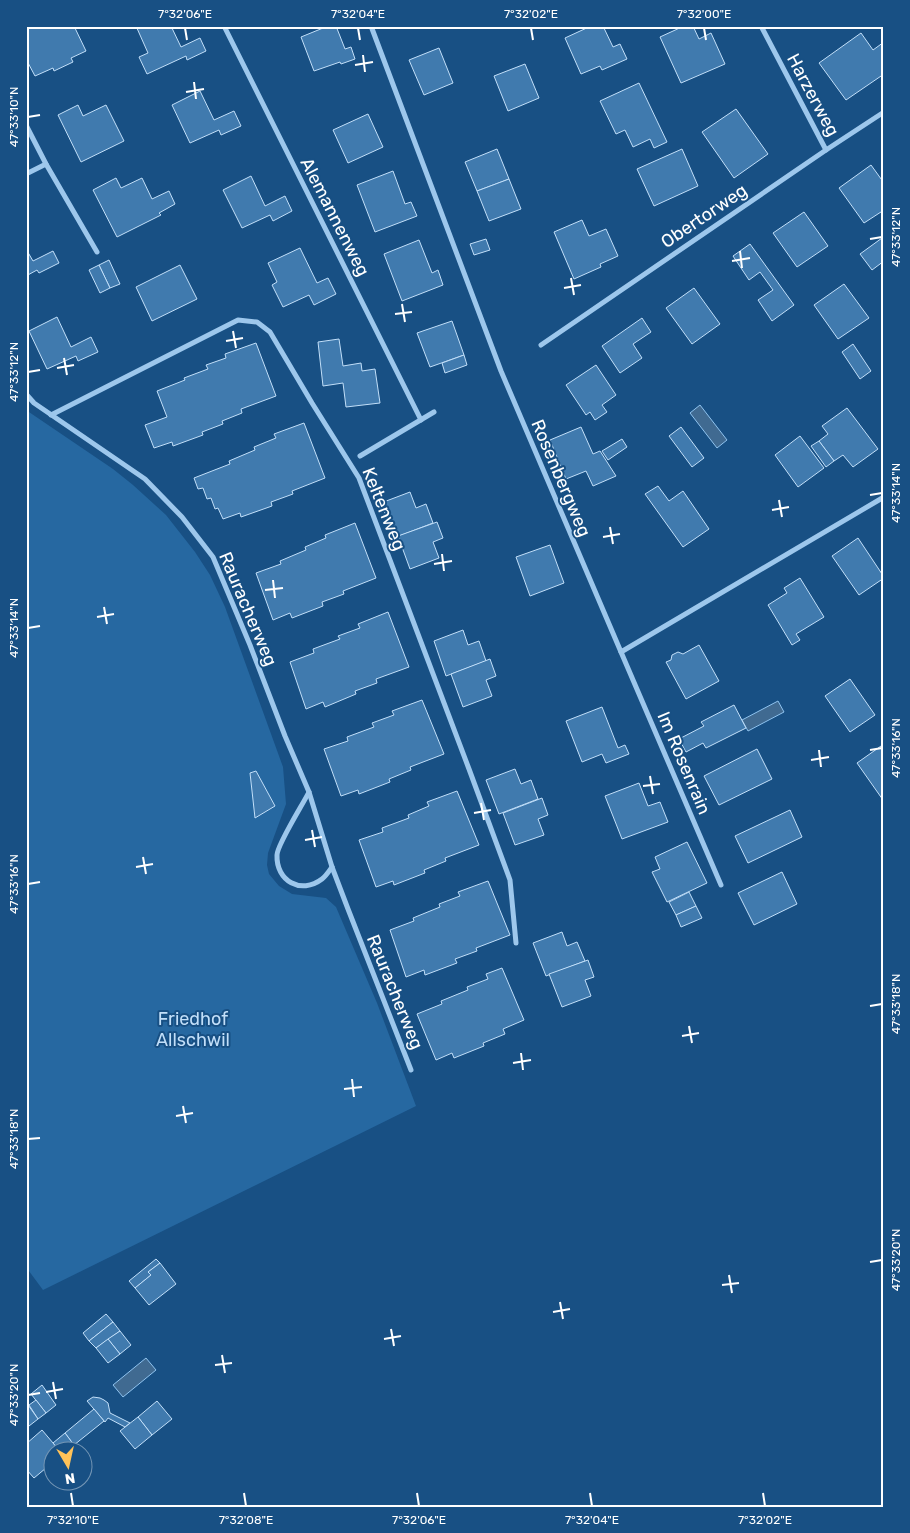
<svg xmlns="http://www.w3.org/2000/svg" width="910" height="1533" font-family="Rubik,sans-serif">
<rect width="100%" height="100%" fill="#185084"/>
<path fill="#2668a1" d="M 26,410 L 113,469 L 133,485 L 166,515 L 195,552 L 210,575 L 225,607 L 283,767 L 286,804 L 268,853 L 267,865 L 269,874 L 279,886 L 292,894 L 326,898 L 336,907 L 377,1003 L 416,1106 L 43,1290 L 26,1267 Z"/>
<g fill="#406a91" stroke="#8fc3ef">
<path d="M 700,405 L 727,440 L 717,448 L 690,413 Z"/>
<path d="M 778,701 L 784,712 L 748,731 L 742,720 Z"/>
<path d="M 146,1358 L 156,1370 L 123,1397 L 113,1385 Z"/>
</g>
<g fill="#407aae" stroke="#c2dff9">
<path d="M 29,26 L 74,26 L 86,51 L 71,58 L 73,62 L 54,71 L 53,68 L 35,76 L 26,59 L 26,28 Z"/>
<path d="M 136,26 L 171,26 L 181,47 L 200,38 L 206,51 L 187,60 L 186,56 L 147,74 L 139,57 L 148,53 Z"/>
<path d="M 328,26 L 336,26 L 345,49 L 351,47 L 355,59 L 341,64 L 340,62 L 314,71 L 301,37 Z"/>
<path d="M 591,26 L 603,26 L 613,47 L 620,44 L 627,59 L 602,70 L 600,66 L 581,74 L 565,38 Z"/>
<path d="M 684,26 L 693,26 L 699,39 L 711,33 L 725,64 L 681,83 L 660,37 Z"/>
<path d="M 861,33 L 873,50 L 884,42 L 884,74 L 846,100 L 819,63 Z"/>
<path d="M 439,48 L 453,83 L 424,95 L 409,60 Z"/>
<path d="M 525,64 L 539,98 L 508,111 L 494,76 Z"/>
<path d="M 639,83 L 667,142 L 654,148 L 650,139 L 633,147 L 625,130 L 616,134 L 600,101 Z"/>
<path d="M 200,91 L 214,120 L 234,111 L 241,126 L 221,135 L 219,130 L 190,143 L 172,105 Z"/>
<path d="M 78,105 L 83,116 L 106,105 L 124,141 L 81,162 L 58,115 Z"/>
<path d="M 736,109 L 768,154 L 734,178 L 702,132 Z"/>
<path d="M 368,114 L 383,147 L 348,163 L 333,130 Z"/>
<path d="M 497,149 L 509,179 L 477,191 L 465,162 Z"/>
<path d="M 682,149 L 698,186 L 654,206 L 637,169 Z"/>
<path d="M 871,165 L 884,183 L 884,210 L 864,223 L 839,188 Z"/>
<path d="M 393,171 L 405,204 L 411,202 L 417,216 L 375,232 L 357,185 Z"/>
<path d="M 251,176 L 265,206 L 285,196 L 292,211 L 273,221 L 270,215 L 242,228 L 223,190 Z"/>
<path d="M 116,178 L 121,188 L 142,178 L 152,199 L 169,191 L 175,204 L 159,213 L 161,215 L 117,237 L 93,190 Z"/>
<path d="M 509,179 L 521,209 L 489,221 L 477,191 Z"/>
<path d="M 804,212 L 828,246 L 797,267 L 773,233 Z"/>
<path d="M 582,220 L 589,236 L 606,229 L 618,256 L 600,264 L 601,267 L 574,279 L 554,232 Z"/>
<path d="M 882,238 L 884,240 L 884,261 L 872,270 L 860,254 Z"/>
<path d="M 486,239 L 490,250 L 474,255 L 470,244 Z"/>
<path d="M 419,240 L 432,273 L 438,270 L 443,285 L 402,301 L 384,254 Z"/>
<path d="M 750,244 L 794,305 L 772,321 L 758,300 L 773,290 L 760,272 L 749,280 L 733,256 Z"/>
<path d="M 300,248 L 317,283 L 328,278 L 336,294 L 314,305 L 309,295 L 283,307 L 272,285 L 277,282 L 268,263 Z"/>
<path d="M 26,249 L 33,261 L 53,251 L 59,263 L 39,273 L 37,270 L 26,276 Z"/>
<path d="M 109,260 L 120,284 L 110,288 L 99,265 Z"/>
<path d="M 99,265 L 110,288 L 100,293 L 89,270 Z"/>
<path d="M 180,265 L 197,299 L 152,321 L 136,287 Z"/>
<path d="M 844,284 L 869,318 L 838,339 L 814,305 Z"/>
<path d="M 694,288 L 720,324 L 692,344 L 666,308 Z"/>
<path d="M 57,317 L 71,347 L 91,337 L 98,352 L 78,361 L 76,356 L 47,369 L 29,331 Z"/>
<path d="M 642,318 L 651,332 L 633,344 L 642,358 L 620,373 L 602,346 Z"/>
<path d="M 452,321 L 464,355 L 430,367 L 417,333 Z"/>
<path d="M 339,339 L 343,366 L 361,363 L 362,371 L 375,369 L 380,403 L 346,407 L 343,383 L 323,386 L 318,342 Z"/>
<path d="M 256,343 L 276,396 L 241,409 L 242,413 L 222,421 L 223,424 L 202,432 L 203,435 L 173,446 L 172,442 L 154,448 L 145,425 L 167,417 L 157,391 L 185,380 L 184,378 L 208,369 L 206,365 L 226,358 L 225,354 Z"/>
<path d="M 853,344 L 871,371 L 860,379 L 842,352 Z"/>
<path d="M 464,355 L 467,365 L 445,373 L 442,363 Z"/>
<path d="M 596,365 L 616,395 L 602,405 L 607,412 L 595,420 L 590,412 L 586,415 L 566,385 Z"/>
<path d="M 847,408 L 878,449 L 853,467 L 843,455 L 834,461 L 819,441 L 828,434 L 822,426 Z"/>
<path d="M 304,423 L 325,478 L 292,491 L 293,494 L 271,502 L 272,506 L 241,517 L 240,513 L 223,519 L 218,508 L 215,509 L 211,498 L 207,499 L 203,488 L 198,489 L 194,478 L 230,464 L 229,461 L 255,450 L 254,447 L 276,438 L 274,434 Z"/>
<path d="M 581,427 L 593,454 L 600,451 L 616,476 L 593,486 L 586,471 L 566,479 L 550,440 Z"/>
<path d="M 681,427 L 704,458 L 692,467 L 669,436 Z"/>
<path d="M 800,436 L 824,468 L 798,487 L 775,455 Z"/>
<path d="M 622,439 L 627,447 L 608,460 L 602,451 Z"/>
<path d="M 819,441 L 834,461 L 826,467 L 811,446 Z"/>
<path d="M 658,486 L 669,501 L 683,491 L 709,529 L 683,547 L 645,494 Z"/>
<path d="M 410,492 L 416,508 L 426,504 L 433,523 L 394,538 L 381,503 Z"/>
<path d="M 437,522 L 443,538 L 433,542 L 439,558 L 410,569 L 398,536 Z"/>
<path d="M 355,523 L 376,578 L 343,591 L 344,594 L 322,602 L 323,606 L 292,618 L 290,613 L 273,620 L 256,573 L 281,564 L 280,561 L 306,550 L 305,547 L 326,538 L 325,535 Z"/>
<path d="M 858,538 L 884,577 L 884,578 L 859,595 L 832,556 Z"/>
<path d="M 550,545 L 564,583 L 530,596 L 516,557 Z"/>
<path d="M 800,578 L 824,617 L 796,634 L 800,640 L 792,645 L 768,605 L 787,593 L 784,588 Z"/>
<path d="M 388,612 L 409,667 L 376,679 L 377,683 L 355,691 L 356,694 L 325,707 L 323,702 L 306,709 L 290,662 L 314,653 L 313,649 L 340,639 L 338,636 L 360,628 L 358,624 Z"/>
<path d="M 463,630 L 468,645 L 479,641 L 486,661 L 446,676 L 434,641 Z"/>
<path d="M 699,645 L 719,681 L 686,699 L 666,662 L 671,660 L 672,655 L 678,652 L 683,654 Z"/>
<path d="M 490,659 L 496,676 L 486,680 L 492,696 L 463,707 L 451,674 Z"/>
<path d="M 850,679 L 875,715 L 850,732 L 825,696 Z"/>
<path d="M 422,700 L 444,754 L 410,767 L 411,770 L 389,779 L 390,782 L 359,794 L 358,790 L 341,796 L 324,749 L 348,741 L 347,737 L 374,727 L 372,723 L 394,715 L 392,711 Z"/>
<path d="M 734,705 L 746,728 L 706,748 L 703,743 L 686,752 L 679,739 L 704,726 L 701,722 Z"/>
<path d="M 602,707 L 618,748 L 625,745 L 629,754 L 606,763 L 602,754 L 582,762 L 566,721 Z"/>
<path d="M 881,746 L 884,751 L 883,800 L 857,763 Z"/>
<path d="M 757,749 L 772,779 L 719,805 L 704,776 Z"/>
<path d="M 515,769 L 521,784 L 531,780 L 538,799 L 499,814 L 486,780 Z"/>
<path d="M 256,771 L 275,806 L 255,818 L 250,773 Z"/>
<path d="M 639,783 L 648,806 L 660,802 L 668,822 L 622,839 L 605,796 Z"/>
<path d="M 457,791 L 479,845 L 445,858 L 446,861 L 424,870 L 425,873 L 394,885 L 393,881 L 376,887 L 359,840 L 383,832 L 382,828 L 409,818 L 408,815 L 429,806 L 427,802 Z"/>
<path d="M 542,798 L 548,815 L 538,819 L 544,835 L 515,845 L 503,813 Z"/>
<path d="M 790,810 L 802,837 L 748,863 L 735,836 Z"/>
<path d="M 687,842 L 707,883 L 667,902 L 652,872 L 660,869 L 655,857 Z"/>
<path d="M 782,872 L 797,904 L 754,925 L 738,893 Z"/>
<path d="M 488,881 L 510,935 L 476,948 L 477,951 L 455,959 L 457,963 L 425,975 L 424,970 L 406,977 L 390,930 L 414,921 L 413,918 L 440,907 L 439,904 L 460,896 L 458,892 Z"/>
<path d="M 689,892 L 696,906 L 676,915 L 669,902 Z"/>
<path d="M 696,906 L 702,918 L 681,927 L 676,915 Z"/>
<path d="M 562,932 L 567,946 L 577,942 L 585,961 L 546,976 L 533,943 Z"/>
<path d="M 588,960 L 594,977 L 585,980 L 591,996 L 562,1007 L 549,974 Z"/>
<path d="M 502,968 L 524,1020 L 503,1029 L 505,1034 L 483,1043 L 484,1046 L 454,1058 L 452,1053 L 436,1060 L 417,1014 L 442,1004 L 441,1001 L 468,990 L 467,987 L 488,979 L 486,974 Z"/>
<path d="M 156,1259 L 160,1263 L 148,1272 L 151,1275 L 135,1288 L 129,1281 Z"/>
<path d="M 160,1263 L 176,1284 L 149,1305 L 135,1288 L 151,1275 L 148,1272 Z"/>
<path d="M 106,1314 L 113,1322 L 89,1341 L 83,1333 Z"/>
<path d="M 113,1322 L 120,1331 L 96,1348 L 89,1341 Z"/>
<path d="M 120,1331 L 131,1345 L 120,1354 L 108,1339 Z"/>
<path d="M 108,1339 L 120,1354 L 108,1363 L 96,1348 Z"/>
<path d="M 42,1385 L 56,1405 L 46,1413 L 31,1394 Z"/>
<path d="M 93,1397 L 100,1398 L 104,1400 L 108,1403 L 110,1413 L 130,1423 L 125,1427 L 108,1418 L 105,1422 L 87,1401 Z"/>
<path d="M 36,1400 L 46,1413 L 38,1419 L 29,1405 Z"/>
<path d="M 157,1401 L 172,1419 L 152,1435 L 138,1417 Z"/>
<path d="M 26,1402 L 38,1419 L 29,1426 L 26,1422 Z"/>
<path d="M 94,1409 L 104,1421 L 74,1445 L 65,1433 Z"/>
<path d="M 138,1417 L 152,1435 L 135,1449 L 120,1431 Z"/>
<path d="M 42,1430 L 59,1450 L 52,1450 L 52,1463 L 34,1478 L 26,1469 L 26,1444 Z"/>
<path d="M 65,1433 L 74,1445 L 68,1450 L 59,1450 L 53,1443 Z"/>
</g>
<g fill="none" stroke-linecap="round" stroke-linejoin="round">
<g stroke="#9dc7ec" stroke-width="5">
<path d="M 224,26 L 421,420"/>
<path d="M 371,26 L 501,371 L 621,652 L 884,497"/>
<path d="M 761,26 L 826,150"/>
<path d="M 26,125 L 46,164 L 97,252"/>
<path d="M 26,174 L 46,164"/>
<path d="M 541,345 L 826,150 L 884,112"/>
<path d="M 26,394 L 34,403 L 145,479 L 182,517 L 213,557 L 250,645 L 285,736 L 309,792 L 332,867 L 348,909 L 411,1070"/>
<path d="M 51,415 L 238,320 L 257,322 L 270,332 L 312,403 L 359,478 L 469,769 L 510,880 L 516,943"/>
<path d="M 360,456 L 434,412"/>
<path d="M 621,652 L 721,885"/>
<path d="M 309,792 C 303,804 277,845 277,855 C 276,881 301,895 322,879 C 326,876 329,871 332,867"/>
</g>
</g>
<path fill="none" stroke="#fff" stroke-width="2" d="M 185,28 L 187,40M 358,28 L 360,40M 531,28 L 533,40M 704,28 L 706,40M 363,55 L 365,72M 355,65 L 373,62M 194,82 L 196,99M 186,92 L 204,89M 28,117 L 40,115M 870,239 L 882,237M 740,251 L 742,268M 732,261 L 750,258M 571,278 L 574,295M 564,288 L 581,285M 402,304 L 405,322M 395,314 L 412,312M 233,331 L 236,348M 226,341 L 243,338M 64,358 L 67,375M 57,368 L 74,365M 28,372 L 40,370M 870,495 L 882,493M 779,500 L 782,517M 772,510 L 789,507M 610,527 L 613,544M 603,537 L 620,534M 442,554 L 444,571M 434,564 L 452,561M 273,580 L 275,598M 265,590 L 283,588M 104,607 L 107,624M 97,617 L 114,614M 28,628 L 40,626M 819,750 L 821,767M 870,750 L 882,748M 811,760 L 829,757M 650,776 L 653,794M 643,786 L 660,784M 481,803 L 484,820M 474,813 L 491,810M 312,830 L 315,847M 305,840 L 322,837M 143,857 L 146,874M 136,867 L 153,864M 28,884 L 40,882M 870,1006 L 882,1004M 689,1026 L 692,1043M 682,1036 L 699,1033M 521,1053 L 523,1070M 513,1063 L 531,1060M 352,1079 L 354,1097M 344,1089 L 362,1087M 183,1106 L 186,1123M 176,1116 L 193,1113M 28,1139 L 40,1138M 870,1262 L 882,1260M 729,1275 L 732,1293M 722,1285 L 739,1283M 560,1302 L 563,1319M 553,1312 L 570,1309M 391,1329 L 394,1346M 384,1339 L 401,1336M 222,1355 L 225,1373M 215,1365 L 232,1363M 53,1382 L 56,1399M 46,1392 L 63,1389M 28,1395 L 40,1393M 71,1493 L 73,1506M 244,1493 L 246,1506M 417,1493 L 419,1506M 590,1493 L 592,1506M 763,1493 L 765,1506"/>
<g text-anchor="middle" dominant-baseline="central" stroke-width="4" stroke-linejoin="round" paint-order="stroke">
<g font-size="18" fill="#fff" stroke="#185084">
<text transform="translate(813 95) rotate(62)">Harzerweg</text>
<text transform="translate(704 216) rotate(-34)">Obertorweg</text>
<text transform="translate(335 217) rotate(63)">Alemannenweg</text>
<text transform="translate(561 478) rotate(67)">Rosenbergweg</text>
<text transform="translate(384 509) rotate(68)">Keltenweg</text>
<text transform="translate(248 609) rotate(67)">Rauracherweg</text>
<text transform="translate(684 763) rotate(67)">Im Rosenrain</text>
<text transform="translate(395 992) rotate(68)">Rauracherweg</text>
</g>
<g font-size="18" fill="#c2dff9" stroke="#185084">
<text x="193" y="1019">Friedhof<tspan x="193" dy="21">Allschwil</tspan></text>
</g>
</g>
<rect width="910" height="1533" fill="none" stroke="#185084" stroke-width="55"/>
<g transform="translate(68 1466) rotate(171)"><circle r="24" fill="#185084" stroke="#7496b5"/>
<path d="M0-4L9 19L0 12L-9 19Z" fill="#ffc258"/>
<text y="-8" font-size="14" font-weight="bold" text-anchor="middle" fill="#ffffff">N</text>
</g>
<rect x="28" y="28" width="854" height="1478" fill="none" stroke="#fff" stroke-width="2"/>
<g font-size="12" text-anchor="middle" fill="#fff">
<text x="185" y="18">7°32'06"E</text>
<text x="358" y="18">7°32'04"E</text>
<text x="531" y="18">7°32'02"E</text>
<text x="704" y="18">7°32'00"E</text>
<text transform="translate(14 117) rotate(-90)" y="4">47°33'10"N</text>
<text transform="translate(896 237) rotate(-90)" y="4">47°33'12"N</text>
<text transform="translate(14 372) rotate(-90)" y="4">47°33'12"N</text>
<text transform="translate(896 493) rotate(-90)" y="4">47°33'14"N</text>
<text transform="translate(14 628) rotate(-90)" y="4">47°33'14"N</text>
<text transform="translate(896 748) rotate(-90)" y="4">47°33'16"N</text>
<text transform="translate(14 884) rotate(-90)" y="4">47°33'16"N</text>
<text transform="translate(896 1004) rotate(-90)" y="4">47°33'18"N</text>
<text transform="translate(14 1139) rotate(-90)" y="4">47°33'18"N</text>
<text transform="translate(896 1260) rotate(-90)" y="4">47°33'20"N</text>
<text transform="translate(14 1395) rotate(-90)" y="4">47°33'20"N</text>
<text x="73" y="1524">7°32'10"E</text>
<text x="246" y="1524">7°32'08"E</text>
<text x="419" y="1524">7°32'06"E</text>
<text x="592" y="1524">7°32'04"E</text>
<text x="765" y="1524">7°32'02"E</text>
</g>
</svg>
